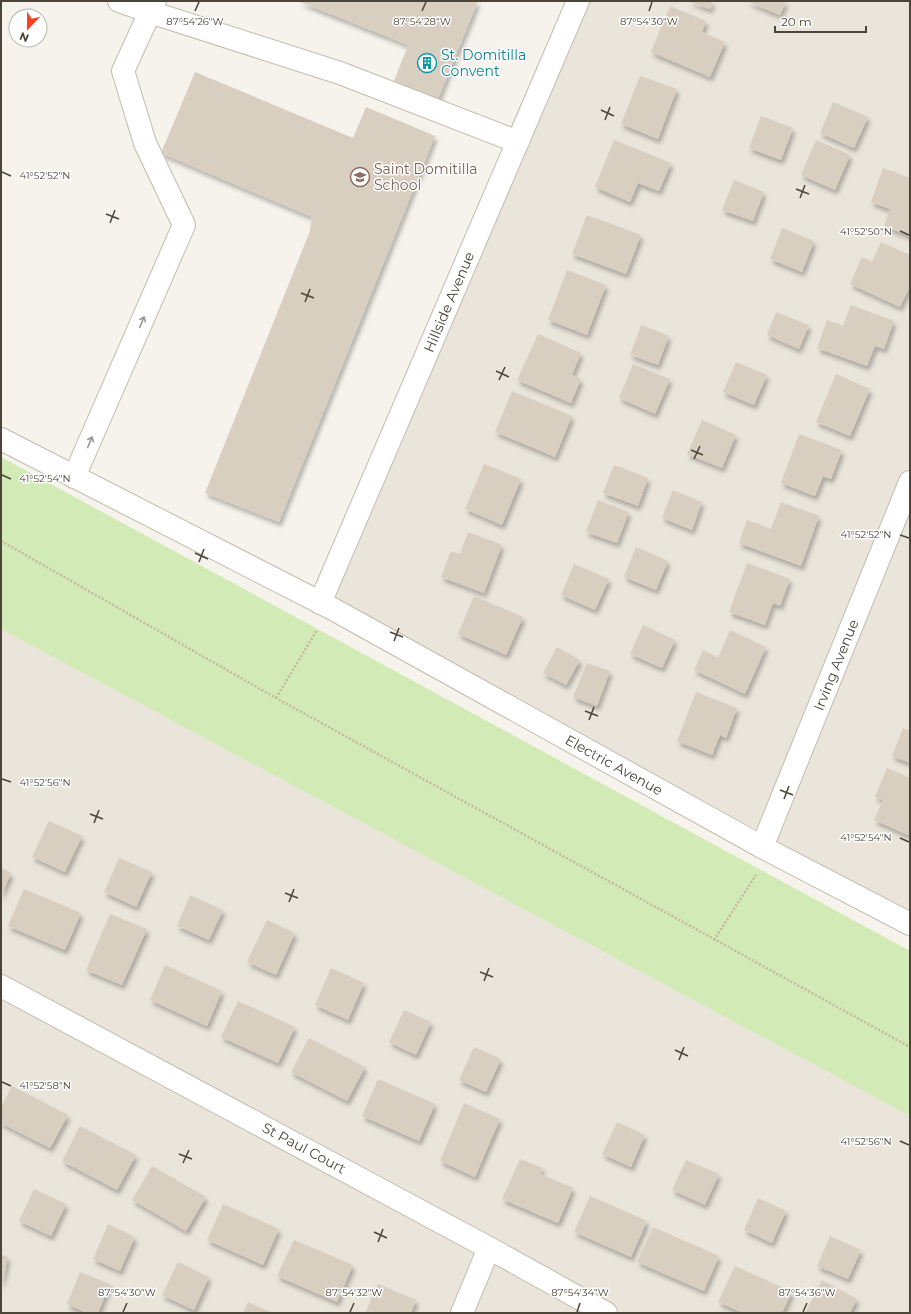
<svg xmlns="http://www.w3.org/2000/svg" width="911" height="1314" font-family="Montserrat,sans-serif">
<defs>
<filter id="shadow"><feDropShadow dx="2.5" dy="4.5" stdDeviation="2" flood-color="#0004"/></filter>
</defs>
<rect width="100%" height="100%" fill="#f6f3ec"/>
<g fill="#eae5da">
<path d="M 588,1 L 910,1 L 910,913 L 331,599 Z"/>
<path d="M 1,629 L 910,1116 L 910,1313 L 1,1313 Z"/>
</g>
<path fill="#d2eab5" d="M 1,457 L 910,951 L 910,1116 L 1,629 Z"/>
<g fill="#d8cfc1" filter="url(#shadow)">
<path d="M 298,1 L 478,1 L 438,99 L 394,81 L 408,45 Z"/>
<path d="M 688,1 L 713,1 L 710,9 Z"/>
<path d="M 746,1 L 786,1 L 780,15 Z"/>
<path d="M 670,6 L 706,21 L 702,32 L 725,42 L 710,77 L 651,52 Z"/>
<path d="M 195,72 L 353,138 L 366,107 L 435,136 L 279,522 L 205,493 L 310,231 L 312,217 L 161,153 Z"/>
<path d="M 640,76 L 677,89 L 658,139 L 621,124 Z"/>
<path d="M 833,102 L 868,117 L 854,148 L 820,133 Z"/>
<path d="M 761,116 L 793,128 L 781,160 L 749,148 Z"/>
<path d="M 614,140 L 671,163 L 659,191 L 638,183 L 630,202 L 595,187 Z"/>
<path d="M 816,140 L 850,155 L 835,190 L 801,175 Z"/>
<path d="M 883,168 L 910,178 L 910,236 L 884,226 L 890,209 L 871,202 Z"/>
<path d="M 734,180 L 764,192 L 753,221 L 722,210 Z"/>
<path d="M 587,215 L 641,235 L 626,274 L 572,254 Z"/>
<path d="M 782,228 L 814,241 L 802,272 L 770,259 Z"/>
<path d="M 881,242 L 910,255 L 910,286 L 900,307 L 850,284 L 862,257 L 872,262 Z"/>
<path d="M 567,270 L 606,285 L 587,335 L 548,320 Z"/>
<path d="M 851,305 L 894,321 L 884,349 L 875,346 L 867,366 L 817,348 L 827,320 L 843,326 Z"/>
<path d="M 776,312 L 809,325 L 799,349 L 767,335 Z"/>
<path d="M 641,325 L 669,336 L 658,365 L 630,355 Z"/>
<path d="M 538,334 L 581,353 L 572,375 L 581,379 L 571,403 L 517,380 Z"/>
<path d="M 736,362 L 767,375 L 754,405 L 723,392 Z"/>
<path d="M 633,364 L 670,379 L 655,414 L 619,398 Z"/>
<path d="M 836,374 L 870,389 L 850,436 L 816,422 Z"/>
<path d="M 512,391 L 572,416 L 555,457 L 495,432 Z"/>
<path d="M 702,420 L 736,435 L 722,468 L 687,454 Z"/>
<path d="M 799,434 L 842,450 L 831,479 L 823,476 L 815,496 L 781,483 Z"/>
<path d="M 484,464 L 521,479 L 502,525 L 465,509 Z"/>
<path d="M 614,465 L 648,478 L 638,506 L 603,493 Z"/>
<path d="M 673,490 L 702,502 L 692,530 L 662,518 Z"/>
<path d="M 598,500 L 629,512 L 617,543 L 586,532 Z"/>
<path d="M 781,502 L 819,516 L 801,566 L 739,543 L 747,520 L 771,529 Z"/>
<path d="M 468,532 L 502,545 L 484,593 L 441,577 L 451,551 L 460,554 Z"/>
<path d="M 636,547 L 668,561 L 656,590 L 624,577 Z"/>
<path d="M 747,563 L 790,579 L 780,606 L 773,603 L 765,625 L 729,612 Z"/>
<path d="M 574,564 L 609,579 L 595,610 L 561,595 Z"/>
<path d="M 474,596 L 523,617 L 506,655 L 458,634 Z"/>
<path d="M 643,625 L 675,640 L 662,668 L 630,654 Z"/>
<path d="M 730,630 L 766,647 L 745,694 L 694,670 L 703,650 L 718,658 Z"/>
<path d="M 557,647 L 580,660 L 566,685 L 543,673 Z"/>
<path d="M 587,663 L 610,671 L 597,706 L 573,697 Z"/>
<path d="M 696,692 L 737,708 L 726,738 L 720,735 L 712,755 L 677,741 Z"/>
<path d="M 903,728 L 910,731 L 910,763 L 892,756 Z"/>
<path d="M 887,768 L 910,778 L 910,831 L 908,835 L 874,820 L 883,800 L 875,797 Z"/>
<path d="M 49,821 L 82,836 L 65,872 L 32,857 Z"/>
<path d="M 119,858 L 152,872 L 136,907 L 104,892 Z"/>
<path d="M 1,868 L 11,873 L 1,896 Z"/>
<path d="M 24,889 L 81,913 L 65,950 L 8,926 Z"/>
<path d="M 190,895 L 223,910 L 209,940 L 177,926 Z"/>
<path d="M 110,914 L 147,929 L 122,985 L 86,970 Z"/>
<path d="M 267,920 L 295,933 L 276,975 L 247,962 Z"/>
<path d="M 165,965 L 222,991 L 207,1026 L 150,1000 Z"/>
<path d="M 331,968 L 364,983 L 348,1020 L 315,1005 Z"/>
<path d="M 238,1001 L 295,1027 L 278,1063 L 221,1037 Z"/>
<path d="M 404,1010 L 431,1022 L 416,1055 L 389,1042 Z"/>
<path d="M 309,1038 L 365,1067 L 347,1101 L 291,1072 Z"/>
<path d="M 474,1047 L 501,1059 L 486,1092 L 459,1080 Z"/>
<path d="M 378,1079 L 435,1104 L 419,1141 L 362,1116 Z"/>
<path d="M 12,1086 L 68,1115 L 50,1148 L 1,1123 L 1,1107 Z"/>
<path d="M 464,1103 L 500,1119 L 475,1177 L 440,1161 Z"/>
<path d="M 617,1122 L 645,1135 L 631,1167 L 602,1154 Z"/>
<path d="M 80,1126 L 136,1155 L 117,1190 L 62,1161 Z"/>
<path d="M 520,1159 L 543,1168 L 540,1174 L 573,1188 L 558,1223 L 502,1199 Z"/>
<path d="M 686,1160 L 719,1174 L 705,1205 L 672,1190 Z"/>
<path d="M 152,1166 L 206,1197 L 186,1231 L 132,1200 Z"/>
<path d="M 34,1189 L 66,1204 L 51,1236 L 19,1221 Z"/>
<path d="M 590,1196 L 647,1221 L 631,1257 L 574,1232 Z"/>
<path d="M 758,1198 L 786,1211 L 772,1243 L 744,1230 Z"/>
<path d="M 223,1204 L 279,1229 L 263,1265 L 207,1240 Z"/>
<path d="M 108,1224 L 135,1237 L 120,1271 L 93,1259 Z"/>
<path d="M 653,1227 L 719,1256 L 704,1291 L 637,1262 Z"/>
<path d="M 830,1236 L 861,1250 L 848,1279 L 817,1266 Z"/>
<path d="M 294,1240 L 353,1265 L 337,1302 L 277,1276 Z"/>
<path d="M 1,1255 L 8,1257 L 2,1283 L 1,1283 Z"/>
<path d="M 178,1262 L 209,1277 L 194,1310 L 162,1295 Z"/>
<path d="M 735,1266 L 792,1292 L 782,1313 L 743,1313 L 718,1302 Z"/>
<path d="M 80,1272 L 110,1284 L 98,1313 L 87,1313 L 67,1304 Z"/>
<path d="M 822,1280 L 857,1299 L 850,1313 L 805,1313 Z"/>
<path d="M 378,1284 L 416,1300 L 411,1313 L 365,1313 Z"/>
<path d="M 248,1302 L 272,1313 L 243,1313 Z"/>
</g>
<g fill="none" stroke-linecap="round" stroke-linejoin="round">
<g stroke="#c2bbae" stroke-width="24">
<g id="minor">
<path d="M 155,1 L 150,12 L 340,73 L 518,142"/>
<path d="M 1,439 L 331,608 L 762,847 L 910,924"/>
<path d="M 74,477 L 184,225 L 145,143 L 123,71 L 150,12 L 119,1"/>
<path d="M 320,603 L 578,1"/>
<path d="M 762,847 L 910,482"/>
<path d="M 1,986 L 489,1248 L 606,1313"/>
<path d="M 462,1313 L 489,1248"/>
</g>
</g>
<g stroke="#c4b79f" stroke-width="2.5" stroke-dasharray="2 2" stroke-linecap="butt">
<path d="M 1,541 L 276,698 L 910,1047"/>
<path d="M 276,698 L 317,630"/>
<path d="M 714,940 L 756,875"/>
</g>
<use href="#minor" stroke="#fff" stroke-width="22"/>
</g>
<defs><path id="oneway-shaft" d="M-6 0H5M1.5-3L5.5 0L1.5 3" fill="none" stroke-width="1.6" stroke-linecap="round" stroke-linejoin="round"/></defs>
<g stroke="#9c9892">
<use href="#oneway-shaft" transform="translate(142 322) rotate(-67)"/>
<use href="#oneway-shaft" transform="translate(90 442) rotate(-67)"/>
</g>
<path fill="none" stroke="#4b4439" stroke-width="1.5" d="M 195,11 L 199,2M 422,11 L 426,2M 649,11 L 652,2M 601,110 L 614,116M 605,120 L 610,107M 2,172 L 11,176M 796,189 L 809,194M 800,198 L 805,185M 106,214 L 119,219M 110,223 L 115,210M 900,231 L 909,235M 301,293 L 314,298M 305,302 L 310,289M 496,371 L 509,377M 499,380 L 505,367M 691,450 L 703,455M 694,459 L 700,446M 2,475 L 11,479M 900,535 L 909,538M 195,553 L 208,559M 199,562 L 204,549M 390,632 L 403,637M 394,641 L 399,628M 585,711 L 598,716M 589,720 L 594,707M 2,779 L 11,782M 780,790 L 793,795M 784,799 L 789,786M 90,814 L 103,819M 94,823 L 99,810M 900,838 L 909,842M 285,893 L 298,898M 289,902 L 294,889M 480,972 L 493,977M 484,981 L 489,968M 675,1050 L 688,1056M 679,1060 L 684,1047M 2,1082 L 11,1086M 900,1141 L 909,1145M 179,1154 L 192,1159M 183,1163 L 189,1150M 374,1232 L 387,1238M 378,1242 L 383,1229M 123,1312 L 127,1303M 350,1312 L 354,1303M 577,1312 L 580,1303M 803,1312 L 807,1303"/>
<defs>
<g id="building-ring" transform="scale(1)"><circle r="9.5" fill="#fff" stroke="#0f9aa8" stroke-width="1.5"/><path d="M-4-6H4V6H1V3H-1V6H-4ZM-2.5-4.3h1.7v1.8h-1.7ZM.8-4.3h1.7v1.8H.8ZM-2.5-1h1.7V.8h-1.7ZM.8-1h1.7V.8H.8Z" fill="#0f9aa8"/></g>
<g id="school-ring" transform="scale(1)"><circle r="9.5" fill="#fff" stroke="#8d6e63" stroke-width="1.5"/><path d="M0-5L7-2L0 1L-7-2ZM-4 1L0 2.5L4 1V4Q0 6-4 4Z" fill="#8d6e63"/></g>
</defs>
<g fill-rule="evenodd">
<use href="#building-ring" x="427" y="63"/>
<use href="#school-ring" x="360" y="177"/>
</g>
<g text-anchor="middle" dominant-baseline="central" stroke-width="3" stroke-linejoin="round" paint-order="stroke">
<g font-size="14" fill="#0d838f" stroke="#fff" text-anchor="start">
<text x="441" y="55">St. Domitilla<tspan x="441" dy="16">Convent</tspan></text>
</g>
<g font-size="14" fill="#785e54" stroke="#fff" text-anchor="start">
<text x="374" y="169">Saint Domitilla<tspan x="374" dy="16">School</tspan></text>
</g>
<g font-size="14" fill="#4b4439" stroke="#fff">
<text transform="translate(449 302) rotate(-67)">Hillside Avenue</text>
<text transform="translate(836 665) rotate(-68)">Irving Avenue</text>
<text transform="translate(614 765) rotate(29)">Electric Avenue</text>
<text transform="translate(304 1148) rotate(28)">St Paul Court</text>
</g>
</g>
<g font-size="10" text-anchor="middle" fill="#4b4439" stroke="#fff" stroke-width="3" stroke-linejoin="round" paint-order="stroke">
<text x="195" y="25">87°54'26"W</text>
<text x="422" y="25">87°54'28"W</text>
<text x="649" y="25">87°54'30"W</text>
<text x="45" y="179">41°52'52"N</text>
<text x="866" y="235">41°52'50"N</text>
<text x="45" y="482">41°52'54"N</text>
<text x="866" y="538">41°52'52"N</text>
<text x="45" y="786">41°52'56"N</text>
<text x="866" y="841">41°52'54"N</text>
<text x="45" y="1089">41°52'58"N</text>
<text x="866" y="1145">41°52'56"N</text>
<text x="127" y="1296">87°54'30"W</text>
<text x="354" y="1296">87°54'32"W</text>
<text x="580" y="1296">87°54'34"W</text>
<text x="807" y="1296">87°54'36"W</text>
</g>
<rect width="911" height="1314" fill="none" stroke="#4b4439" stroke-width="4"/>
<g transform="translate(28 28) rotate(202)"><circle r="19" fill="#ffffff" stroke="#b7b4b0"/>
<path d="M0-3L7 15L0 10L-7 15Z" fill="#fc3f1d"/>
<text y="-6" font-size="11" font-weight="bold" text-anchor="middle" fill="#4b4439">N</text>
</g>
<path d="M775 26v6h91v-6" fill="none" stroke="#4b4439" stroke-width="2"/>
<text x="781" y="26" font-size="12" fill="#4b4439" stroke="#ffffff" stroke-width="3" paint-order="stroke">20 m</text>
</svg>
